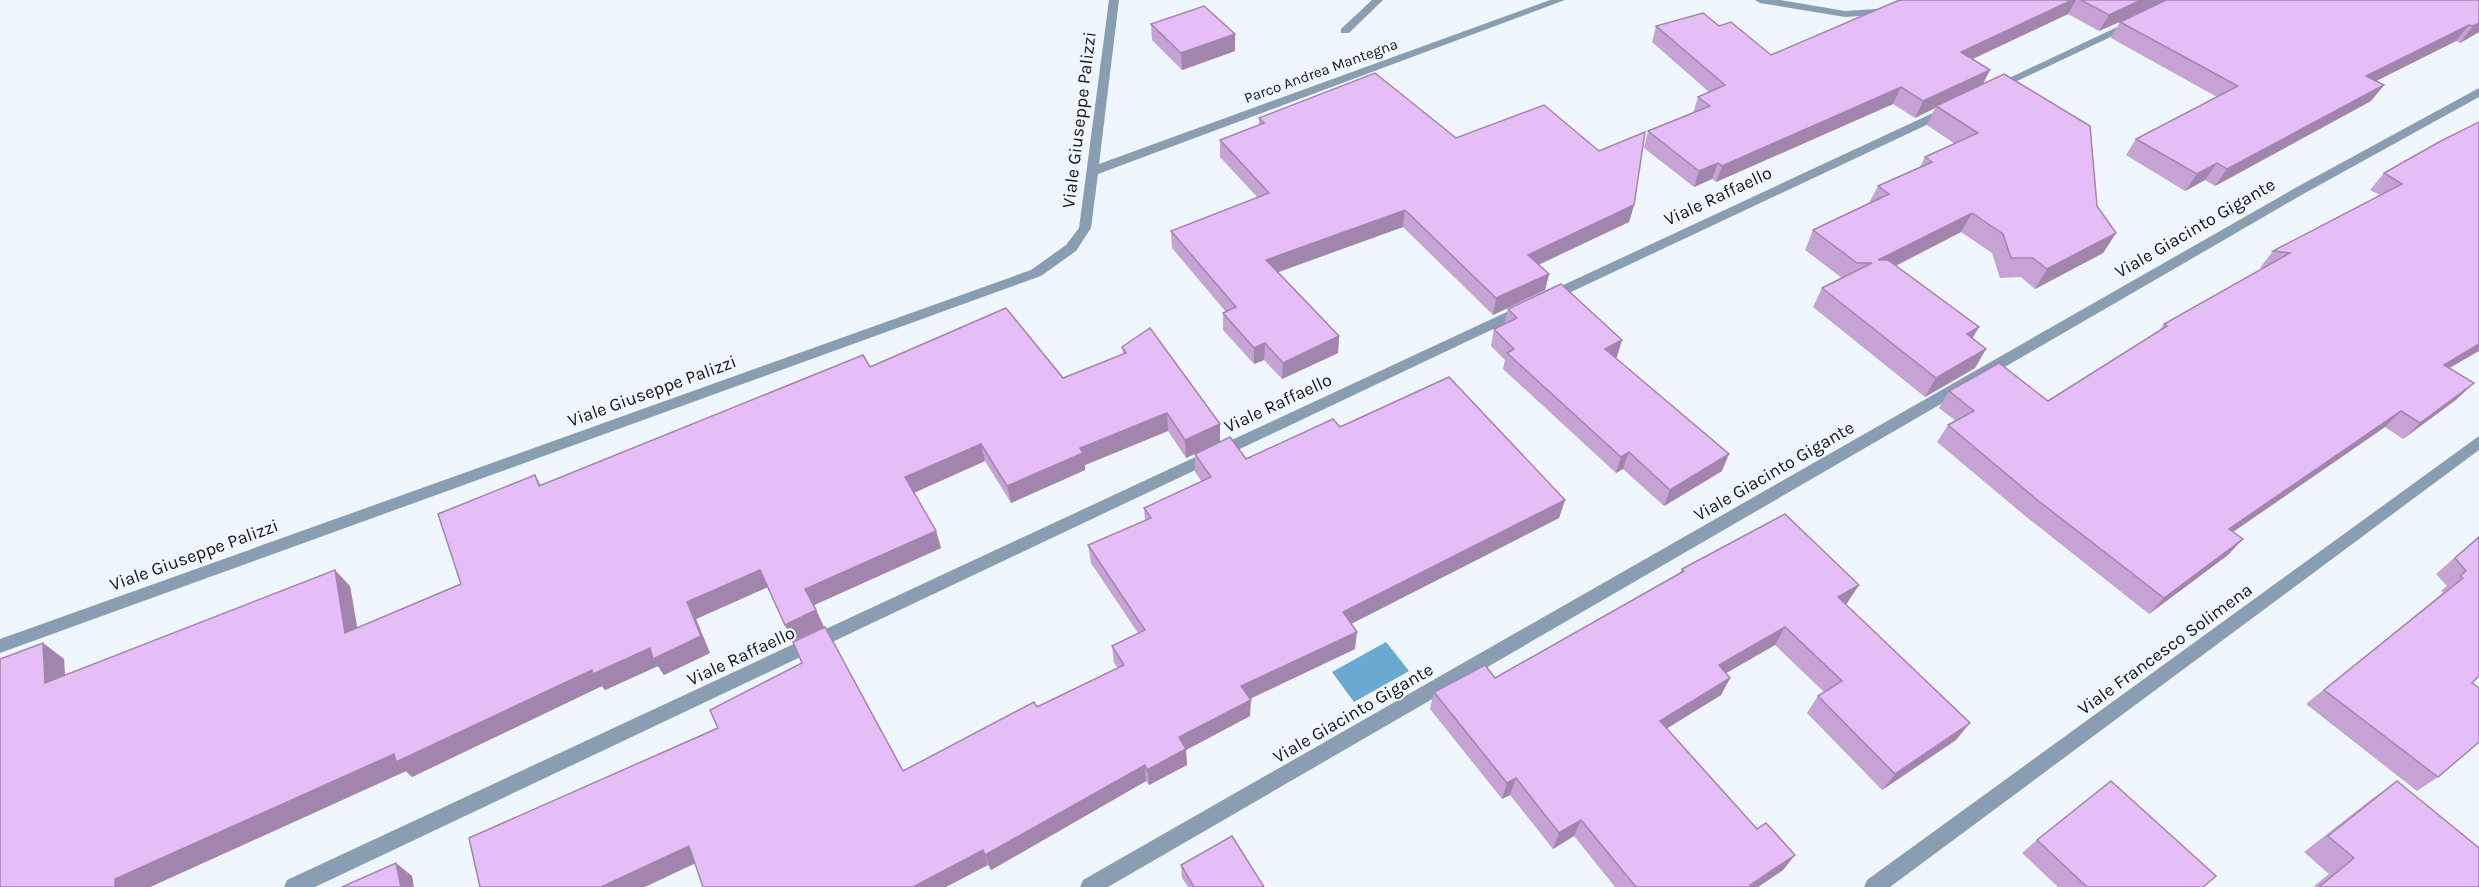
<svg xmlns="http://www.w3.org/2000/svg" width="2479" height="887" font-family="Karla,sans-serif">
<rect width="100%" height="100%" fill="#eff6fe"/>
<path fill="#6aa9d1" d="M 1386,642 L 1409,671 L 1354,702 L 1332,672 Z"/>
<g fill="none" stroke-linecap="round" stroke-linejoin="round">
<g fill="#899eb3" fill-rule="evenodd">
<path d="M 1109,0 L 1119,0 L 1099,164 L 1550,0 L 1565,0 L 1098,174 L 1091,228 L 1076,251 L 1041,276 L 0,653 L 0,639 L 1031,270 L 1066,245 L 1079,228 Z"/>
<path d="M 1372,0 L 1383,0 L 1349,33 L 1341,33 L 1341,29 Z"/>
<path d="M 1755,0 L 1780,0 L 1845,11 L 1891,8 L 1896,11 L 1891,14 L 1845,17 L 1760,3 Z"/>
<path d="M 2132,20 L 2136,21 L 2136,25 L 1998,90 L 1994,92 L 1988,88 Z"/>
<path d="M 2479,88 L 2479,97 L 2305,193 L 1108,887 L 1080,887 L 1083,880 L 2297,187 Z"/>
<path d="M 1948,106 L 1952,107 L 1952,113 L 1554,300 L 1544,300 L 1542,297 L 1544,294 Z"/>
<path d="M 1524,304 L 1531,309 L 1529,312 L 315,887 L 284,887 L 287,880 Z"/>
<path d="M 2479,436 L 2479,450 L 1890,887 L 1864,887 L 1867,880 Z"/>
</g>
</g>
<g fill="#c6a3d4">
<path d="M 1902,0 L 2479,0 L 2479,32 L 2460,43 L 2456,41 L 2376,81 L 2384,85 L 2371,101 L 2215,186 L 2205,180 L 2185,191 L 2126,155 L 2136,139 L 2217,97 L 2111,38 L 2120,22 L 2099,31 L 2068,14 L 1973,59 L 1983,84 L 2097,206 L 2116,233 L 2103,253 L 2035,289 L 2021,277 L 2000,278 L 1992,253 L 1961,232 L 1896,266 L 1972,338 L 1986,349 L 1975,368 L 1925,397 L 1813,307 L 1822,288 L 1842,278 L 1805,250 L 1813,230 L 1869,203 L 1878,186 L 1920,167 L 1925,157 L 1955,144 L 1927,125 L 1935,108 L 1915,118 L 1893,104 L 1716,182 L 1712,179 L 1694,187 L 1644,148 L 1648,131 L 1693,113 L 1698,97 L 1709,92 L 1652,42 L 1656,26 L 1719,26 L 1771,55 Z"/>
<path d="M 1151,24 L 1235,34 L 1235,51 L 1182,70 L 1152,40 Z"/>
<path d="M 1259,118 L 1456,138 L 1634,205 L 1629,222 L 1539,265 L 1549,274 L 1545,290 L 1493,315 L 1403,227 L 1277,272 L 1339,336 L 1338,353 L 1282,379 L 1264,360 L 1254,364 L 1223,330 L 1223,313 L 1226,312 L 1172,248 L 1171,231 L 1258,198 L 1220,157 L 1220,140 L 1259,125 Z"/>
<path d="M 2439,142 L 2449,368 L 2457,399 L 2403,439 L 2385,427 L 2233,532 L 2228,555 L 2149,614 L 2024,515 L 1937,442 L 1948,425 L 1956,421 L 1939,408 L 1949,391 L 2048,401 L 2158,332 L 2164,324 L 2263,269 L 2260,268 L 2273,251 L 2380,195 L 2370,190 L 2384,173 Z"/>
<path d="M 1508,309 L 1617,357 L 1615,358 L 1722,471 L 1664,506 L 1623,469 L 1616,473 L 1503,369 L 1505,360 L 1491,346 L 1494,329 L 1504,325 Z"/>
<path d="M 1122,347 L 1220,424 L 1220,442 L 1246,459 L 1340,427 L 1565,500 L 1559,518 L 1351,624 L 1355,649 L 1250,699 L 1250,716 L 1186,750 L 1187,765 L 1149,785 L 1146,781 L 991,870 L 988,865 L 695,864 L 480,887 L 903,771 L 1118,668 L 1114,663 L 1112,646 L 1138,633 L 1091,563 L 1088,545 L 1145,521 L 1144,508 L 1202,482 L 1195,472 L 1195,454 L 1186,458 L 1168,431 L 1085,465 L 1085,470 L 1011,503 L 985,461 L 914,493 L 936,531 L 941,548 L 814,605 L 824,627 L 793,641 L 768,587 L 696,619 L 710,653 L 664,675 L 658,666 L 605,690 L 602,686 L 412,777 L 406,771 L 150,887 L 43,643 L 64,659 L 65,675 L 350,586 L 357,628 L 461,584 L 535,475 L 541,485 L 870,367 L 1063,378 L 1123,355 Z"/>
<path d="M 2479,536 L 2479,676 L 2472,683 L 2438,777 L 2417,791 L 2306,704 L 2443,593 L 2441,591 L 2447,586 L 2436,574 Z"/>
<path d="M 1682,569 L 1859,585 L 1847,603 L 1845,604 L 1956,740 L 1882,790 L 1807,713 L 1818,696 L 1824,692 L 1775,645 L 1726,673 L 1730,678 L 1721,695 L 1666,729 L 1757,829 L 1795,855 L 1783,870 L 1758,887 L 1615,887 L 1574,836 L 1553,849 L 1510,795 L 1502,799 L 1430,709 L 1434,692 L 1495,678 L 1680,573 Z"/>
<path d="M 2397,781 L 2479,887 L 2313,887 L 2329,874 L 2304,852 L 2372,799 Z"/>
<path d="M 2037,840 L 2203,887 L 2058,887 L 2022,853 Z"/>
<path d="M 1181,865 L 1264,887 L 1188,887 L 1182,878 Z"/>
</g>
<g fill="#a185ad">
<path d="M 2072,0 L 2076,0 L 2068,14 L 1953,68 L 1961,52 Z"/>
<path d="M 2141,0 L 2167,0 L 2099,31 L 2109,15 Z"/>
<path d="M 2479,23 L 2479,32 L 2460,43 L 2473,26 Z"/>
<path d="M 2469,25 L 2456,41 L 2354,92 L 2366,76 Z"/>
<path d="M 1235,34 L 1235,51 L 1182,70 L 1181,53 Z"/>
<path d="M 1990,70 L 1982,86 L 1936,106 L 1935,108 L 1915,118 L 1923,101 Z"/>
<path d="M 2384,85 L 2371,101 L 2215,186 L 2227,169 Z"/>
<path d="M 1901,87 L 1893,104 L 1716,182 L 1722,166 Z"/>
<path d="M 1718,163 L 1712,179 L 1694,187 L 1699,171 Z"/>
<path d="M 2217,163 L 2205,180 L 2185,191 L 2197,174 Z"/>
<path d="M 1634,205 L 1629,222 L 1524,271 L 1528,255 Z"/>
<path d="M 1405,210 L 1403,227 L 1265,277 L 1266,260 Z"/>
<path d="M 1972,213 L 1961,232 L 1869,279 L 1878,260 Z"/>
<path d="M 2116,233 L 2103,253 L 2035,289 L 2047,269 Z"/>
<path d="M 1549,274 L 1545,290 L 1493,315 L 1496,298 Z"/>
<path d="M 1979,327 L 1968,346 L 1967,334 Z"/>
<path d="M 1339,336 L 1338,353 L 1282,379 L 1283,363 Z"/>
<path d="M 1622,340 L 1617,357 L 1600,365 L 1605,349 Z"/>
<path d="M 1265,343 L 1264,360 L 1254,364 L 1254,348 Z"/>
<path d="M 2479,344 L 2479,351 L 2427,381 L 2444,365 Z"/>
<path d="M 1986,349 L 1975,368 L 1925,397 L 1936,378 Z"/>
<path d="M 2474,383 L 2457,399 L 2403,439 L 2420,423 Z"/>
<path d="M 2401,411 L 2385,427 L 2214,545 L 2229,529 Z"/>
<path d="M 1167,413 L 1168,431 L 1085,465 L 1085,470 L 1011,503 L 1007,486 L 1080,448 Z"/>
<path d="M 1220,424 L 1220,442 L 1186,458 L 1185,440 Z"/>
<path d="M 981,444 L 985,461 L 911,494 L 905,477 Z"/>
<path d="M 1629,452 L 1623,469 L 1616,473 L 1621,457 Z"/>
<path d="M 1729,454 L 1722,471 L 1664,506 L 1670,490 Z"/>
<path d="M 1565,500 L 1559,518 L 1341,629 L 1343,612 Z"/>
<path d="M 936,531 L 941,548 L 812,606 L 805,589 Z"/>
<path d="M 2243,539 L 2228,555 L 2149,614 L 2164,598 Z"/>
<path d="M 335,570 L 350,586 L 361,649 L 345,633 Z"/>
<path d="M 760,570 L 768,587 L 696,619 L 710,653 L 664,675 L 658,666 L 605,690 L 602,686 L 412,777 L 406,771 L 150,887 L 115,887 L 115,879 L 394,754 L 592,670 L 650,648 L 687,602 Z"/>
<path d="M 1859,585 L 1847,603 L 1827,615 L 1838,597 Z"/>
<path d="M 816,610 L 824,627 L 793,641 L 785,625 Z"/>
<path d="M 1785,627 L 1775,645 L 1709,683 L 1719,665 Z"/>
<path d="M 1357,632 L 1355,649 L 1241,703 L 1241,686 Z"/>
<path d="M 43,643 L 64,659 L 66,699 L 45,683 Z"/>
<path d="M 1730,678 L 1721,695 L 1651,738 L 1660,721 Z"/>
<path d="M 1251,700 L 1250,716 L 1186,750 L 1187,765 L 1149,785 L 1147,770 L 1179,737 Z"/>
<path d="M 1970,723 L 1956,740 L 1882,790 L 1895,774 Z"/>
<path d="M 1145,765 L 1146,781 L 991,870 L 985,855 Z"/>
<path d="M 1516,778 L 1510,795 L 1502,799 L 1507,783 Z"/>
<path d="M 1581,820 L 1574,836 L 1553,849 L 1559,833 Z"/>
<path d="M 689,846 L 700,861 L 645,887 L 601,887 Z"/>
<path d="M 983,850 L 988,865 L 946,887 L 913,887 Z"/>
<path d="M 1795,855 L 1783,870 L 1758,887 L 1749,887 Z"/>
<path d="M 396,863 L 412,876 L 414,887 L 401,887 Z"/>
</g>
<g fill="#e6bef7" stroke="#a185ad" stroke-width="1.5">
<path d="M 1902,0 L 2072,0 L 1961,52 L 1990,70 L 1923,101 L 1901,87 L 1722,166 L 1718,163 L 1699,171 L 1648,131 L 1710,106 L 1698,97 L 1725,85 L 1656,26 L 1703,13 L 1719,26 L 1731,22 L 1771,55 L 1897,1 Z"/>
<path d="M 2081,0 L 2141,0 L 2109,15 Z"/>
<path d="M 2166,0 L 2479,0 L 2479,23 L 2473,26 L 2469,25 L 2366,76 L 2384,85 L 2227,169 L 2217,163 L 2197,174 L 2136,139 L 2238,86 L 2120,22 Z"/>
<path d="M 1204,6 L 1235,34 L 1181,53 L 1151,24 Z"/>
<path d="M 1375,73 L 1456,138 L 1544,105 L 1599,151 L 1645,132 L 1634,205 L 1528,255 L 1549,274 L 1496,298 L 1405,210 L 1266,260 L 1339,336 L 1283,363 L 1265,343 L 1254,348 L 1223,313 L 1236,307 L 1171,231 L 1269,193 L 1220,140 L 1264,123 L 1259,118 Z"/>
<path d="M 2004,74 L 2090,126 L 2097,206 L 2116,233 L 2047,269 L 2033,258 L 2011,258 L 2003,234 L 1972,213 L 1878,260 L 1888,260 L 1979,327 L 1967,334 L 1986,349 L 1936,378 L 1822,288 L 1872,263 L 1857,263 L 1813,230 L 1889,194 L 1878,186 L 1932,162 L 1925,157 L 1978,133 L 1936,106 Z"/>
<path d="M 2479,122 L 2479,344 L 2444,365 L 2474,383 L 2420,423 L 2401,411 L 2229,529 L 2243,539 L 2164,598 L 2036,499 L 1948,425 L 1974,411 L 1949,391 L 1999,363 L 2048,401 L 2167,326 L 2164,324 L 2290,253 L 2273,251 L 2402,184 L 2384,173 L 2439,142 Z"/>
<path d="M 1561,284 L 1622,340 L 1605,349 L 1729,454 L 1670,490 L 1629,452 L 1621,457 L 1507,353 L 1514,349 L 1494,329 L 1517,318 L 1508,309 Z"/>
<path d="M 1006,308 L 1063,378 L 1126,353 L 1122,347 L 1150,328 L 1220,424 L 1185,440 L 1167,413 L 1080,448 L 1083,453 L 1007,486 L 981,444 L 905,477 L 936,531 L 805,589 L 816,610 L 785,625 L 760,570 L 687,602 L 701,636 L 653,659 L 650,648 L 593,674 L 592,670 L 396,762 L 394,754 L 115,879 L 115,887 L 0,887 L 0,659 L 43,643 L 45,683 L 335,570 L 345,633 L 461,584 L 438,514 L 535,475 L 539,486 L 863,355 L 870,367 Z"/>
<path d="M 1449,377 L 1565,500 L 1343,612 L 1357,632 L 1241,686 L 1251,700 L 1179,737 L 1186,749 L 1147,770 L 1145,765 L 985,855 L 983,850 L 913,887 L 703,887 L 689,846 L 601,887 L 480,887 L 469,838 L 718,728 L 710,710 L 802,663 L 793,642 L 825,627 L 903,771 L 1034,702 L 1037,707 L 1124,665 L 1112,646 L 1145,630 L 1088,545 L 1151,518 L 1144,508 L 1211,477 L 1195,454 L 1230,437 L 1246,459 L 1333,419 L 1340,427 Z"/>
<path d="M 1785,514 L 1859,585 L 1838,597 L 1970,723 L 1895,774 L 1818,696 L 1842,681 L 1785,627 L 1719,665 L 1730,678 L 1660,721 L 1757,829 L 1766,823 L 1795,855 L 1750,885 L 1752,887 L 1636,887 L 1581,820 L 1559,833 L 1516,778 L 1507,783 L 1434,692 L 1485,665 L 1495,678 L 1684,571 L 1682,569 Z"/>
<path d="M 2479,537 L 2479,676 L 2472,683 L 2479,688 L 2479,742 L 2438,777 L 2324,690 L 2463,578 L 2460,576 L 2466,571 L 2455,558 Z"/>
<path d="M 2111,781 L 2216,876 L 2203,887 L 2087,887 L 2037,840 Z"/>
<path d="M 2397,781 L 2479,848 L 2479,887 L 2319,887 L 2354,858 L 2328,836 Z"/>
<path d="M 1232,836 L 1264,887 L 1194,887 L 1181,865 Z"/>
<path d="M 396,863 L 401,887 L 342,887 Z"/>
</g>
<g text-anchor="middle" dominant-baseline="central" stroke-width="4.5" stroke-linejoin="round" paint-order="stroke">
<g font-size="15" fill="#141619" stroke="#eff6fe">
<text transform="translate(1321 71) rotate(-20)">Parco Andrea Mantegna</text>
</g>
<g font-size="18" fill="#141619" stroke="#eff6fe">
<text transform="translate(1079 120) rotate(-83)">Viale Giuseppe Palizzi</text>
<text transform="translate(1718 196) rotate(-25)">Viale Raffaello</text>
<text transform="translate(2195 228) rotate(-30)">Viale Giacinto Gigante</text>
<text transform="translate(652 391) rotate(-20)">Viale Giuseppe Palizzi</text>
<text transform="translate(1278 403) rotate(-25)">Viale Raffaello</text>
<text transform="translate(1774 471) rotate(-30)">Viale Giacinto Gigante</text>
<text transform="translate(194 555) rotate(-20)">Viale Giuseppe Palizzi</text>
<text transform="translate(2165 649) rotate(-36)">Viale Francesco Solimena</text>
<text transform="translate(741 656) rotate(-25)">Viale Raffaello</text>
<text transform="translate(1353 713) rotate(-30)">Viale Giacinto Gigante</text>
</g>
</g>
</svg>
